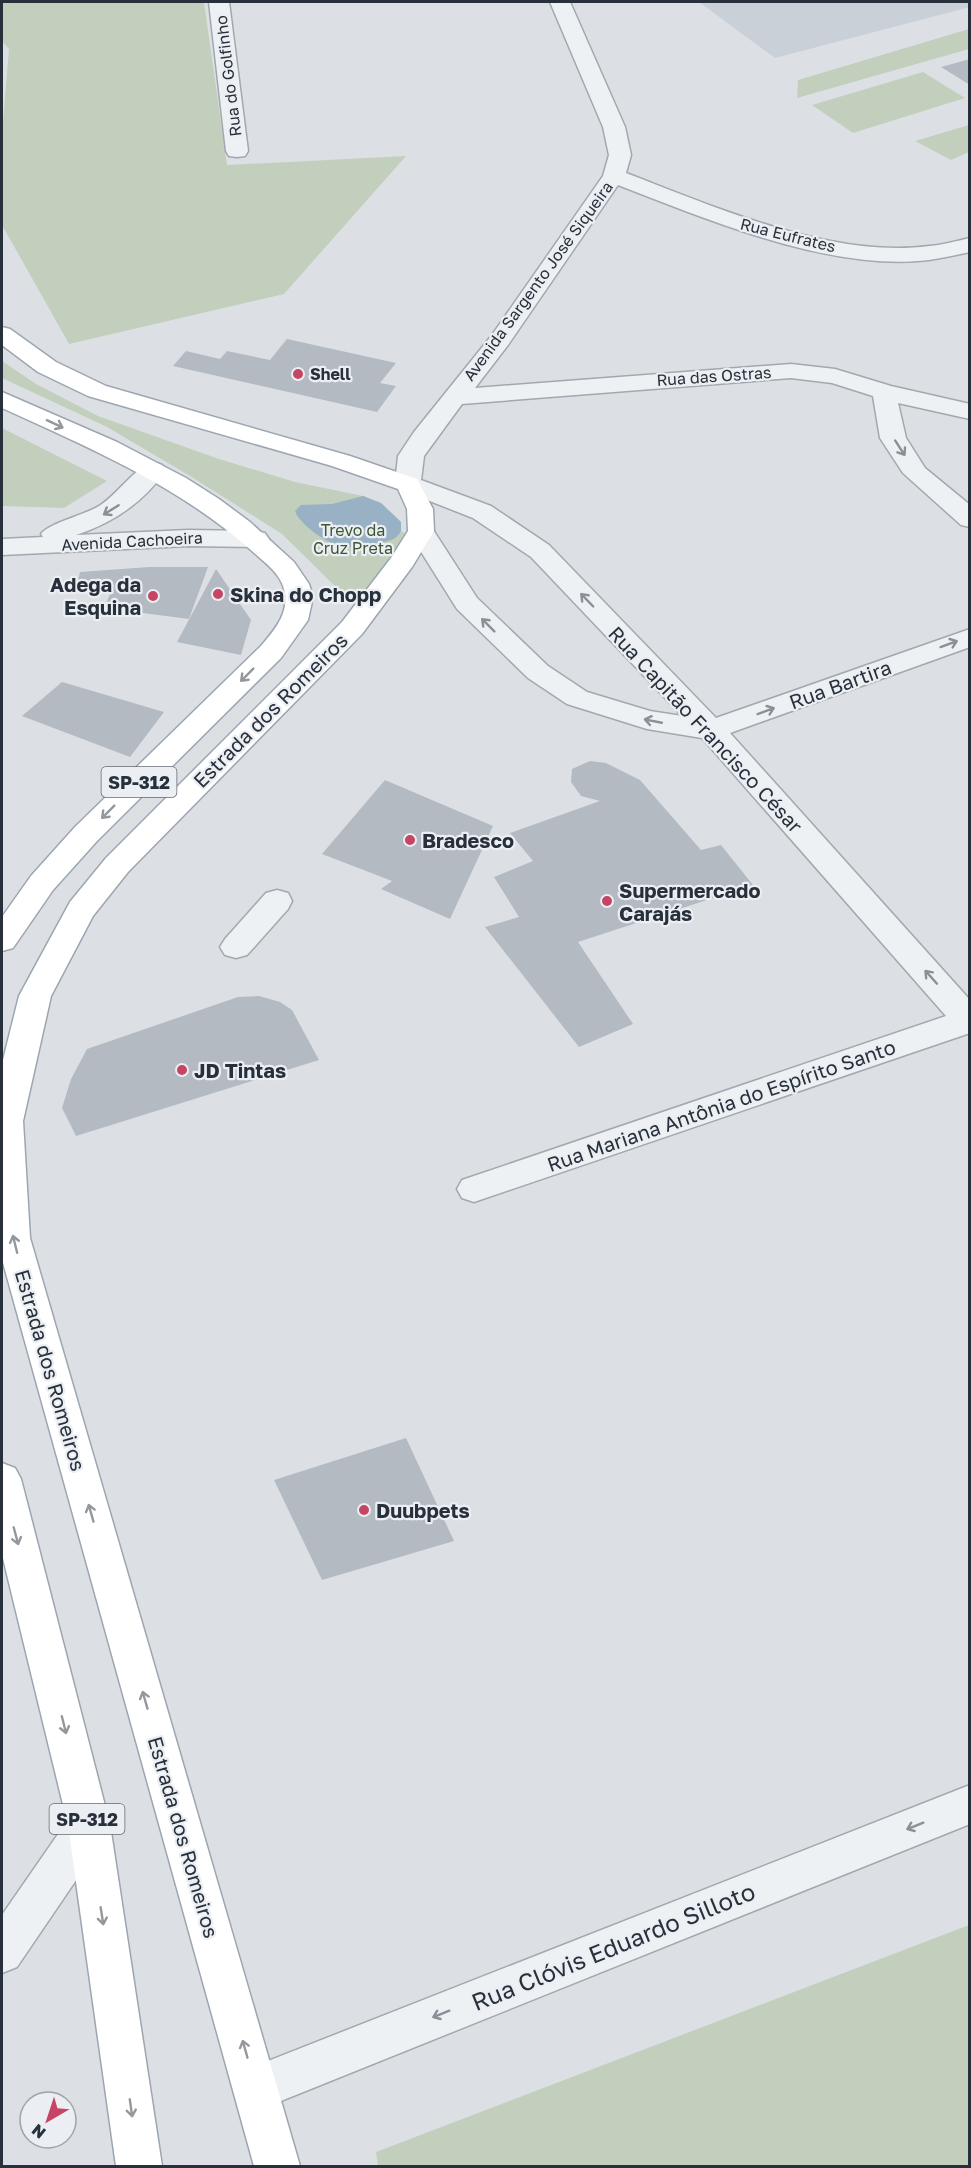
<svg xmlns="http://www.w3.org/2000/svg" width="971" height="2168" font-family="'Golos Text',sans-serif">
<rect width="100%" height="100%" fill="#dce0e5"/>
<path fill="#cad0d7" d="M 699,2 L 969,2 L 970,7 L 775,58 Z"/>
<g fill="#c3cfbd">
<path d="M 2,2 L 204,2 L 227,165 L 406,156 L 284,294 L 69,344 L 2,225 L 2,133 L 9,49 L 2,41 Z"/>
<path d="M 969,29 L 969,49 L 797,98 L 798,80 Z"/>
<path d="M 923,72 L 965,98 L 853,133 L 812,105 Z"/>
<path d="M 969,125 L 969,152 L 951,160 L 915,141 Z"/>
<path d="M 2,361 L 36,384 L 98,416 L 219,459 L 295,482 L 363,496 L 381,503 L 401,522 L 401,531 L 408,535 L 366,596 L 343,594 L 282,534 L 190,476 L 107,427 L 2,378 Z"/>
<path d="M 2,428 L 107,481 L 64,508 L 2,506 Z"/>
<path d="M 969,1925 L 969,2166 L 378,2166 L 376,2152 Z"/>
</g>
<path fill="#98b1c4" d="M 363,496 L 381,503 L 401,522 L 401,531 C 400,533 397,537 395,538 C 388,543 352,549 343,547 C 328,544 300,525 295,511 L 301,505 L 332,504 Z"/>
<g fill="#b3bac2">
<path d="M 970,59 L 970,85 L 941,67 Z"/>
<path d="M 287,339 L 396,363 L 380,383 L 396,386 L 377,412 L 173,366 L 186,351 L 220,359 L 227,351 L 270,360 Z"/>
<path d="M 149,567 L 208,567 L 189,619 L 104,608 L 114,585 L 78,581 L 80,572 Z"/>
<path d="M 216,569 L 251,620 L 241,655 L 177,642 Z"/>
<path d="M 62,682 L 164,712 L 130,757 L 22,716 Z"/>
<path d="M 590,761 L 606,763 L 640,780 L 701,850 L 721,845 L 753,885 L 578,942 L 633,1024 L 579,1047 L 485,927 L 519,917 L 494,877 L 533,861 L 510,833 L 600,801 L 581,796 L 571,782 L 572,769 Z"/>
<path d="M 385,780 L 493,826 L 450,919 L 381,889 L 392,881 L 322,854 Z"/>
<path d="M 259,996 L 280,1002 L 292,1010 L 319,1060 L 76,1136 L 62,1108 L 71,1079 L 87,1049 L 238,997 Z"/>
<path d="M 406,1438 L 454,1541 L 322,1580 L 274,1480 Z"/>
</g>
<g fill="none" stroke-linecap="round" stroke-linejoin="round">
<g stroke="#a2a8af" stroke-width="3">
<g id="minor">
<path d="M 209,2 L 229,2 L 248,151 L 245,156 L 237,157 L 229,156 L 226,151 Z"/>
<path d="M 550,2 L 570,2 L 625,127 L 631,155 L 626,173 C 715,207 833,259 929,246 C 943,245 956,241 970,238 L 970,252 C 956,255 942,258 929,260 C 831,272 709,220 618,185 L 508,345 L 475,388 L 791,364 L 835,369 L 891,386 L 970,404 L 970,419 L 898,403 L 906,438 L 925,468 L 970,505 L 970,527 L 961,525 L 903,473 L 880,438 L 873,396 L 832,383 L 791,378 L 462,404 L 424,456 L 421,480 L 491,506 L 549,545 L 716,718 L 970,629 L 970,647 L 730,733 L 970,1000 L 970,1033 L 474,1202 L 462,1198 L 457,1189 L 462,1180 L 946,1016 L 702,738 L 647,729 L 567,704 L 528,678 L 457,609 L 408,531 L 412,525 L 421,523 L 430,525 L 477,598 L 548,666 L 587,692 L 650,711 L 682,716 L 531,557 L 473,518 L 399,489 L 395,484 L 398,456 L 414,432 L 492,335 L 603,176 L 609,155 L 603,127 Z"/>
<path d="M 153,462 L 162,465 L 166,470 C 144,502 113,523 76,535 L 188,530 L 256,531 L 265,533 L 269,539 L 265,545 L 256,547 L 188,546 L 2,555 L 2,539 L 43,537 L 41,534 C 49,523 85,515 99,506 C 117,495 135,467 153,462 Z"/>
<path d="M 277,890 L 288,893 L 292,901 L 288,909 L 247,955 L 236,958 L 225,955 L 220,947 L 225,939 L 266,893 Z"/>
<path d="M 970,1785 L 970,1824 L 256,2111 L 240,2104 L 233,2088 L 240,2072 Z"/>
<path d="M 89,1805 L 104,1811 L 110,1825 L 104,1839 L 17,1967 L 2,1973 L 2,1915 L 74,1811 Z"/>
</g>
</g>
<g stroke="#9ca6b0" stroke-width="3">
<g id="major">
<path d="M 2,327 L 10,329 L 56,362 L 106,386 L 350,456 L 417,479 L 433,509 L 434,531 L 412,567 L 362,634 L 128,872 L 93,916 L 51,996 L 23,1121 L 30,1238 L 300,2166 L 254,2166 L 2,1259 L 2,1064 L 19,996 L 70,902 L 106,858 L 342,622 L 391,558 L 408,531 L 407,509 L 398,489 L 332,466 L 88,396 L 38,372 L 2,345 Z"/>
<path d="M 2,392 L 117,442 L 186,478 L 219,499 L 250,522 L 294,562 L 309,584 L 313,597 L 308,620 L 281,658 L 97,841 L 53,890 L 13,948 L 2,951 L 2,917 L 31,876 L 75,827 L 261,646 C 275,629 290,613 284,589 C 280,573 264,562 252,551 C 179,486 90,448 2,408 Z"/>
<path d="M 2,1463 L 15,1468 L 21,1479 L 110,1825 L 162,2166 L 116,2166 L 68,1825 L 2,1554 Z"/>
</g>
</g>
<use href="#minor" fill="#eef1f4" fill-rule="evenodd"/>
<use href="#major" fill="#fff" fill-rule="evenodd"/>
</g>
<defs><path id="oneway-shaft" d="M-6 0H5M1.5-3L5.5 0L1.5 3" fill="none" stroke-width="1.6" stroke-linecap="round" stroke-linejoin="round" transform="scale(1.5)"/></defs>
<g stroke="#93989d">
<use href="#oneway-shaft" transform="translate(55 424) rotate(25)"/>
<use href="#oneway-shaft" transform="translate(247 675) rotate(135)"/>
<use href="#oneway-shaft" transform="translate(108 812) rotate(135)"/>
<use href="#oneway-shaft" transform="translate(15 1244) rotate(-104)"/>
<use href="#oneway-shaft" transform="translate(91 1513) rotate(-106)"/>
<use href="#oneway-shaft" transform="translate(16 1536) rotate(75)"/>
<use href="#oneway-shaft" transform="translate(145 1700) rotate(-106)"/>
<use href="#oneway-shaft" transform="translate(64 1725) rotate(76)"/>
<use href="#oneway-shaft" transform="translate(102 1916) rotate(81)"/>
<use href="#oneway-shaft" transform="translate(245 2049) rotate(-106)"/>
<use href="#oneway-shaft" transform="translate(131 2108) rotate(82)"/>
</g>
<g stroke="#8a9098">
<use href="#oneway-shaft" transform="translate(900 448) rotate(57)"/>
<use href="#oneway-shaft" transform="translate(111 510) rotate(148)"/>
<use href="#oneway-shaft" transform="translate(587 600) rotate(-134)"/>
<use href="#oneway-shaft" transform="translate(488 625) rotate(-135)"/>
<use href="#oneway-shaft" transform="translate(949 644) rotate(-20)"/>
<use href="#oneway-shaft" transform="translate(766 711) rotate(-20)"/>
<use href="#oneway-shaft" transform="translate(653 721) rotate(-169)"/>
<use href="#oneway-shaft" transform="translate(931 977) rotate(-132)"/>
<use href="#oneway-shaft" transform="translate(915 1826) rotate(158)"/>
<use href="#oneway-shaft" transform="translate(441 2014) rotate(158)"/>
</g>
<g fill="#c64564" stroke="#ebeff3" stroke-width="2">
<circle cx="298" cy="374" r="6"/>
<circle cx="218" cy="594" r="6"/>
<circle cx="153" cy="596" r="6"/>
<circle cx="410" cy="840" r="6"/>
<circle cx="607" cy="901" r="6"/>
<circle cx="182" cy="1070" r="6"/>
<circle cx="364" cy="1510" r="6"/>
</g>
<g text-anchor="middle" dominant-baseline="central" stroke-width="4.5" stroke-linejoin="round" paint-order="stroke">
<g font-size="16" fill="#27303b" stroke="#ebeff3">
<text transform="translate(228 76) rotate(-97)">Rua do Golfinho</text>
<text transform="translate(788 235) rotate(14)">Rua Eufrates</text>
<text transform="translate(538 281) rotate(-54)">Avenida Sargento José Siqueira</text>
<text transform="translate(714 376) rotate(-4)">Rua das Ostras</text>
<text transform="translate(132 541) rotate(-3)">Avenida Cachoeira</text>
</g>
<g font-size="16" font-weight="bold" fill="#27303b" stroke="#ebeff3" text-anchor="start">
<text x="310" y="374">Shell</text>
</g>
<g font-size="16" fill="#3e5635" stroke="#ebeff3">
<text x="353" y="530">Trevo da<tspan x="353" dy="18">Cruz Preta</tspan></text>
</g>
<g fill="#ebeff3" stroke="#626972" stroke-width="1.5">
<rect x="101.5" y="767" width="75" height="30" rx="4.5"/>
<rect x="49.5" y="1804" width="75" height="30" rx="4.5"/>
</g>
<g font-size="18" font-weight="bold" fill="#27303b">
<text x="139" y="782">SP-312</text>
<text x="87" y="1819">SP-312</text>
</g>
<g font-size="20" font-weight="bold" fill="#27303b" stroke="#ebeff3" text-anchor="start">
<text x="141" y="584" text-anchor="end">Adega da<tspan x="141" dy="23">Esquina</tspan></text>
<text x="230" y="594">Skina do Chopp</text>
<text x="422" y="840">Bradesco</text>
<text x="619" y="890">Supermercado<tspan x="619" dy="23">Carajás</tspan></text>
<text x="194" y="1070">JD Tintas</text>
<text x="376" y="1510">Duubpets</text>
</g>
<g font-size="20" fill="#27303b" stroke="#ebeff3">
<text transform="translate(840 684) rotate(-20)">Rua Bartira</text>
<text transform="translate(270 710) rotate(-45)">Estrada dos Romeiros</text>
<text transform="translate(706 729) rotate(47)">Rua Capitão Francisco César</text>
<text transform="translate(721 1105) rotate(-19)">Rua Mariana Antônia do Espírito Santo</text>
<text transform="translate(51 1370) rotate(74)">Estrada dos Romeiros</text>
<text transform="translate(184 1837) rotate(74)">Estrada dos Romeiros</text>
</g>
<g font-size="24" fill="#27303b" stroke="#ebeff3">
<text transform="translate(613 1946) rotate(-22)">Rua Clóvis Eduardo Silloto</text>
</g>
</g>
<rect width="971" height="2168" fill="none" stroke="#27303b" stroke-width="6"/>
<g transform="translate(48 2120) rotate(219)"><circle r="28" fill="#ebeff3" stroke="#9da3a9" stroke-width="1.5"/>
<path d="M0-4.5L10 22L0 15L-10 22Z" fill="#c64564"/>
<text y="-9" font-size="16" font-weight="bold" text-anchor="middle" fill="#27303b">N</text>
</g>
</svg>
